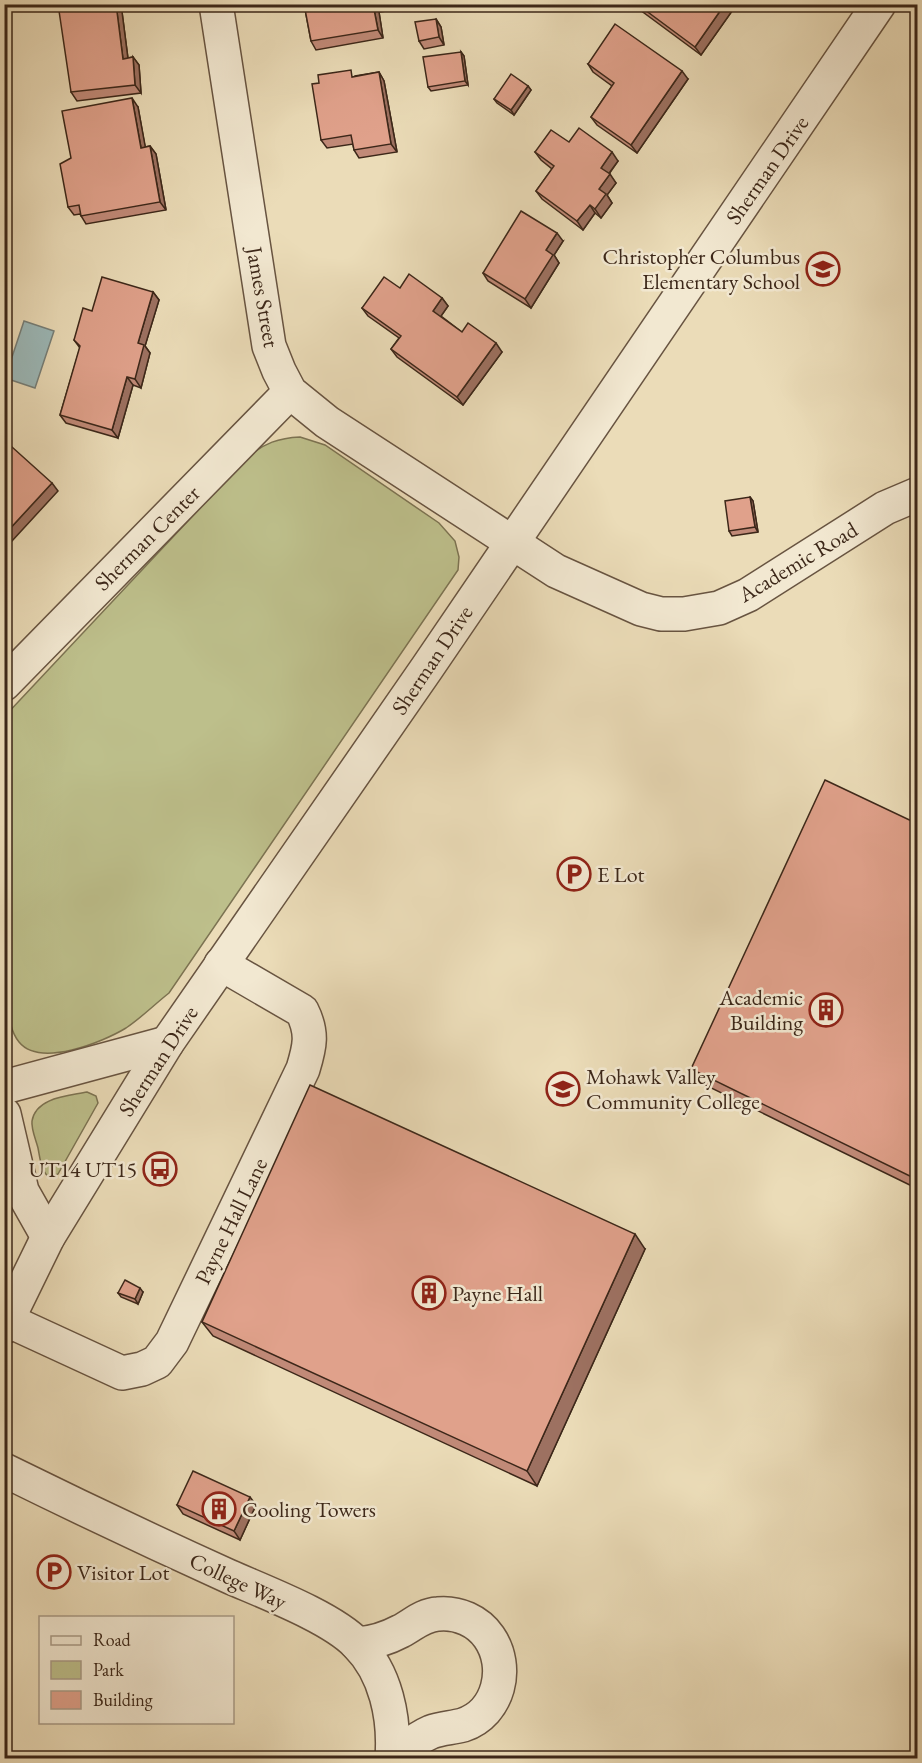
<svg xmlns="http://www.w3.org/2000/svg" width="922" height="1763" font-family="'EB Garamond',serif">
<rect width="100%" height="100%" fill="#ebdcb8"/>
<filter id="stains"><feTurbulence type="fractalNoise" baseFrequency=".00333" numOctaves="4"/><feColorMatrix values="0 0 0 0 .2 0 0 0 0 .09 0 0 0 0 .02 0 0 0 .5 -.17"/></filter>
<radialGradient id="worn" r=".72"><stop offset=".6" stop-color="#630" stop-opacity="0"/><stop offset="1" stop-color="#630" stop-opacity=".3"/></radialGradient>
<g fill="#bdbf8b" stroke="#7c7352" stroke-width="1.5">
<path d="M 300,437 L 325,445 L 439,523 L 455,541 L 459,557 L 458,570 L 169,993 C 155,1004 141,1018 126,1028 C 103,1042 40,1068 19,1042 C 9,1030 8,1009 5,994 L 4,717 L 248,457 C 264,443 279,438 300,437 Z"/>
<path d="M 87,1092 L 96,1096 L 98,1103 L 58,1174 L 50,1178 C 41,1172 40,1158 38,1148 C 36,1140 31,1129 32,1121 C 36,1097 69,1096 87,1092 Z"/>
</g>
<path fill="#9cb9b9" stroke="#767f79" stroke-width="1.5" d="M 24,321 L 54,331 L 35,388 L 5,378 Z"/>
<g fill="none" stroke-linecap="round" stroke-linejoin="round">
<g stroke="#685441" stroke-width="36">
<g id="minor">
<path d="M 216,4 L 269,346 L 279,371 L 290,392 L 327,422 L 556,571 L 641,609 L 661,614 L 684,614 L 719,608 L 748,595 L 885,508 L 918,494"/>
<path d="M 4,684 L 290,392"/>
<path d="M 4,1087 L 167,1043"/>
<path d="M 4,1114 L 22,1191 L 48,1237"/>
<path d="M 7,1320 L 122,1373 L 142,1369 L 157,1362 L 172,1342 L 303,1069 C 310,1046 313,1033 302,1011 L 221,964"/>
<path d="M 4,1327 L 48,1237 L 167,1043 L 427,668 L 879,4"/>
<path d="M 4,1470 C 79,1507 153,1542 228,1576 C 264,1592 331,1617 357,1644 C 386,1673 395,1718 392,1758"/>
<path d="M 357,1644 C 373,1643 386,1639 401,1631 C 413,1625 422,1615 438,1614 C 458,1612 478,1621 489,1637 C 510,1667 499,1713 463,1725 C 452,1728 441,1728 431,1732 C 417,1738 405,1748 392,1757"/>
</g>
</g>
<use href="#minor" stroke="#f2e8d1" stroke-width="33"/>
</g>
<g fill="#c18a78" stroke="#3c2719" stroke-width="1.5">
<path d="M 121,4 L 128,58 L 133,57 L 139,65 L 141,93 L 77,101 L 71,92 Z"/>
<path d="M 304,4 L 385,4 L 386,11 L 379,12 L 383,38 L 316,50 L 311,41 Z"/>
<path d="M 632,4 L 737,4 L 701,55 Z"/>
<path d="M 436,19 L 441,27 L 444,45 L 424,49 L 419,41 Z"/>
<path d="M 461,52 L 464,56 L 468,85 L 431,91 L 428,87 Z"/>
<path d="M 588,64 L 688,79 L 637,153 L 597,125 L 591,117 L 612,86 L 593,72 Z"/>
<path d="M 379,72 L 384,81 L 397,152 L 359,158 L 354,150 L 353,144 L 327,148 L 321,140 L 355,76 Z"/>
<path d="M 528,86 L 531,90 L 514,115 L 497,103 L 494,99 Z"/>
<path d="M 138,107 L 145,147 L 150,146 L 156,154 L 166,210 L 86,224 L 80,214 L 74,215 L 68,207 L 71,158 Z"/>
<path d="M 569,142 L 618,161 L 609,174 L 616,183 L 607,195 L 612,203 L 601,218 L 595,213 L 583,230 L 542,199 L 536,191 L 552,169 L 541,160 L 535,152 Z"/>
<path d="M 563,241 L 554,255 L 559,263 L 531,308 L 488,281 L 483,273 Z"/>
<path d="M 400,288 L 442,298 L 448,306 L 441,316 L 462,332 L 502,352 L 463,405 L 397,357 L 391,349 L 399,338 L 368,316 L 362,308 Z"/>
<path d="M 153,292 L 159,300 L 145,346 L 150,353 L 141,388 L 133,385 L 118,438 L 66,423 L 60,415 L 80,348 L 74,340 L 92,311 Z"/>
<path d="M 750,497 L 753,501 L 758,532 L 732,536 L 729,531 Z"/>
<path d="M 918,824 L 918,1189 L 701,1083 L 691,1069 Z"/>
<path d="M 645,1249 L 537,1486 L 213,1336 L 202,1322 Z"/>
<path d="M 143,1292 L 138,1304 L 121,1297 L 118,1293 Z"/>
<path d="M 177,1505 L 256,1505 L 240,1540 L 183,1514 Z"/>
</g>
<g fill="#9d7161" stroke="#3c2719" stroke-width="1.5">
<path d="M 116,4 L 121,4 L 129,67 L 123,59 Z"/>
<path d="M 373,4 L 379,12 L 383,38 L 378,30 Z"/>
<path d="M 381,4 L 385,4 L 386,11 Z"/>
<path d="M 725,4 L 737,4 L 701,55 L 695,47 Z"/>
<path d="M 436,19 L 441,27 L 444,45 L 439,37 Z"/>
<path d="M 461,52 L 464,56 L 468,85 L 465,81 Z"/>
<path d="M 133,57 L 139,65 L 141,93 L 135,85 Z"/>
<path d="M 682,71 L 688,79 L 637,153 L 631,145 Z"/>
<path d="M 379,72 L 384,81 L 397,152 L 391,144 Z"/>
<path d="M 528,86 L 531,90 L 514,115 L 511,110 Z"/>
<path d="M 132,98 L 138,107 L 147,156 L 141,148 Z"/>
<path d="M 150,146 L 156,154 L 166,210 L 160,202 Z"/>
<path d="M 612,152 L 618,161 L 607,176 L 601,168 Z"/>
<path d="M 610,174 L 616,183 L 607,195 L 612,203 L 601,218 L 595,209 L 599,189 Z"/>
<path d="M 590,205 L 595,213 L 583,230 L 577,221 Z"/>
<path d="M 557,233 L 563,241 L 554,255 L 559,263 L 531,308 L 525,299 L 546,250 Z"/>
<path d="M 153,292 L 159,300 L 145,346 L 150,353 L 141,388 L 135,379 L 138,343 Z"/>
<path d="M 442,298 L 448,306 L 439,319 L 433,311 Z"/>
<path d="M 496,343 L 502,352 L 463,405 L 457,397 Z"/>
<path d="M 127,377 L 133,385 L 118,438 L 112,430 Z"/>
<path d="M 52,483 L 58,491 L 11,542 L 5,534 Z"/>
<path d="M 750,497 L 753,501 L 758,532 L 755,527 Z"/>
<path d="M 635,1234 L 645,1249 L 537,1486 L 527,1471 Z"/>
<path d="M 140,1288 L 143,1292 L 138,1304 L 135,1299 Z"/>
<path d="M 250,1497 L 256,1505 L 240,1540 L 234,1531 Z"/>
</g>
<g fill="#e0a18b" stroke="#3c2719" stroke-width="1.5">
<path d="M 58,4 L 116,4 L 123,59 L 133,57 L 135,85 L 71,92 Z"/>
<path d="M 304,4 L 373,4 L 378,30 L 311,41 Z"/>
<path d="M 637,4 L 725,4 L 695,47 Z"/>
<path d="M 436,19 L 439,37 L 419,41 L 415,22 Z"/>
<path d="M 615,24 L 682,71 L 631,145 L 591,117 L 614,83 L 588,64 Z"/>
<path d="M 461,52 L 465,81 L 428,87 L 423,57 Z"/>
<path d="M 351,70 L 352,77 L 379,72 L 391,144 L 354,150 L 351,135 L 321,140 L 312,84 L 319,83 L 318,75 Z"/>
<path d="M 511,74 L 528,86 L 511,110 L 494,99 Z"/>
<path d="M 132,98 L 141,148 L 150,146 L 160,202 L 81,216 L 79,205 L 68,207 L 60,164 L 71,158 L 62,111 Z"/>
<path d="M 579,128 L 612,152 L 601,168 L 610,174 L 599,189 L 606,194 L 595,209 L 590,205 L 577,221 L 536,191 L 554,166 L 535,152 L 551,130 L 569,142 Z"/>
<path d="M 521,211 L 557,233 L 546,250 L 553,255 L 525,299 L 483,273 Z"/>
<path d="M 409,274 L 442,298 L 433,311 L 462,332 L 468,323 L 496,343 L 457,397 L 391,349 L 401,336 L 362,308 L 384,277 L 400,288 Z"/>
<path d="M 102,277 L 153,292 L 138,343 L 144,345 L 135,379 L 127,377 L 112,430 L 60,415 L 80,346 L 74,340 L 83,308 L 92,311 Z"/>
<path d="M 12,447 L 52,483 L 5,534 L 4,456 Z"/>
<path d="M 750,497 L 755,527 L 729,531 L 725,501 Z"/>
<path d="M 825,780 L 918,824 L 918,1180 L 691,1069 Z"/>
<path d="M 310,1085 L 635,1234 L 527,1471 L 202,1322 Z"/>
<path d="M 125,1280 L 140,1288 L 135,1299 L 118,1293 Z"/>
<path d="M 193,1471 L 250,1497 L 234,1531 L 177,1505 Z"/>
</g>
<defs>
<g id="school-ring" transform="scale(1.725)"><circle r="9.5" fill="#f2e8d1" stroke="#8f2418" stroke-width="1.5"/><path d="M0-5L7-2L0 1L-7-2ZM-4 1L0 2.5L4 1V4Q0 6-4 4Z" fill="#8f2418"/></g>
<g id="parking-ring" transform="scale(1.725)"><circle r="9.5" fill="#f2e8d1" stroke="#8f2418" stroke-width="1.5"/><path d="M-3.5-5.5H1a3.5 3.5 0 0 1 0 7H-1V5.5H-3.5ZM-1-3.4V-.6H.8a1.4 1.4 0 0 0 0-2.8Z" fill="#8f2418"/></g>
<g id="building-ring" transform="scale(1.725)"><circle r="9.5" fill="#f2e8d1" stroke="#8f2418" stroke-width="1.5"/><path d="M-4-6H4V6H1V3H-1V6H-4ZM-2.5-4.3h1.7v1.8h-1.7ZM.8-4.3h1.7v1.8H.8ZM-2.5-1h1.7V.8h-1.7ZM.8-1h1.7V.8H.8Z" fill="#8f2418"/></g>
<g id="university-ring" transform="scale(1.725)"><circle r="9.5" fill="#f2e8d1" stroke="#8f2418" stroke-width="1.5"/><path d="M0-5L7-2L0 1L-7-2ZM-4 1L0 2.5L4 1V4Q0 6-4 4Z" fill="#8f2418"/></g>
<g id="bus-ring" transform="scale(1.725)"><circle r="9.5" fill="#f2e8d1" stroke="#8f2418" stroke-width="1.5"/><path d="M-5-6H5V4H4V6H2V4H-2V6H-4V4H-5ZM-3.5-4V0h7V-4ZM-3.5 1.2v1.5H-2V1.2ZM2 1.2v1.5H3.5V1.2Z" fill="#8f2418"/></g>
</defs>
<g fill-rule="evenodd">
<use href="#school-ring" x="823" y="269"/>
<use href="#parking-ring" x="574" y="874"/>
<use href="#building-ring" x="826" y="1010"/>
<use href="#university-ring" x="563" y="1089"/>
<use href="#bus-ring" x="160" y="1169"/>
<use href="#building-ring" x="429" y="1293"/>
<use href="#building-ring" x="219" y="1509"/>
<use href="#parking-ring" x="54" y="1572"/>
</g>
<g text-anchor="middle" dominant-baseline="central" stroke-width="5" stroke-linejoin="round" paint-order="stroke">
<g font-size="22" fill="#3c2719" stroke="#f2e8d1">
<text transform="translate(767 170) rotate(-55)">Sherman Drive</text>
<text transform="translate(263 297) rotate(80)">James Street</text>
<text transform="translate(147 538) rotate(-45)">Sherman Center</text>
<text transform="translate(798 562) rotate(-31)">Academic Road</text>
<text transform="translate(432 660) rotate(-56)">Sherman Drive</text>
<text transform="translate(158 1061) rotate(-57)">Sherman Drive</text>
<text transform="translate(231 1221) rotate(-64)">Payne Hall Lane</text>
<text transform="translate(238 1581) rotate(25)">College Way</text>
</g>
<g font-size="22" fill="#3c2719" stroke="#f2e8d1" text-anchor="start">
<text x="800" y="256" text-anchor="end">Christopher Columbus<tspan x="800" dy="25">Elementary School</tspan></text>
<text x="597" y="874">E Lot</text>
<text x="803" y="997" text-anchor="end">Academic<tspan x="803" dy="25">Building</tspan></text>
<text x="586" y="1076">Mohawk Valley<tspan x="586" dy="25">Community College</tspan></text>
<text x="137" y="1169" text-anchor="end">UT14 UT15</text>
<text x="452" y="1293">Payne Hall</text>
<text x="242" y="1509">Cooling Towers</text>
<text x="77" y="1572">Visitor Lot</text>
</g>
</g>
<rect width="922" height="1763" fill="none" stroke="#ebdcb8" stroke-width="24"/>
<rect x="6" y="6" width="910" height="1751" fill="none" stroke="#3c2719" stroke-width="3"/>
<rect x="12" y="12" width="898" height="1739" fill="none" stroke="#3c2719" stroke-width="1.5"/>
<rect x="39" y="1616" width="195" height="108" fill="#f2e8d1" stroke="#a99b87" stroke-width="1.5"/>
<rect x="51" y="1636" width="30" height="9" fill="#f2e8d1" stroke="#a99b87" stroke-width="1.5"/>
<text x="93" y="1646" font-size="18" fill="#3c2719">Road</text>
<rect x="51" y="1661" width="30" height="18" fill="#bdbf8b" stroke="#a99b87" stroke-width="1.5"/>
<text x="93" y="1676" font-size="18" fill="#3c2719">Park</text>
<rect x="51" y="1691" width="30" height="18" fill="#e0a18b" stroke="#a99b87" stroke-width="1.5"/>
<text x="93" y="1706" font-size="18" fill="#3c2719">Building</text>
<rect width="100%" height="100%" filter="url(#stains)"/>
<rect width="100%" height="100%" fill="url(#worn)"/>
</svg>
